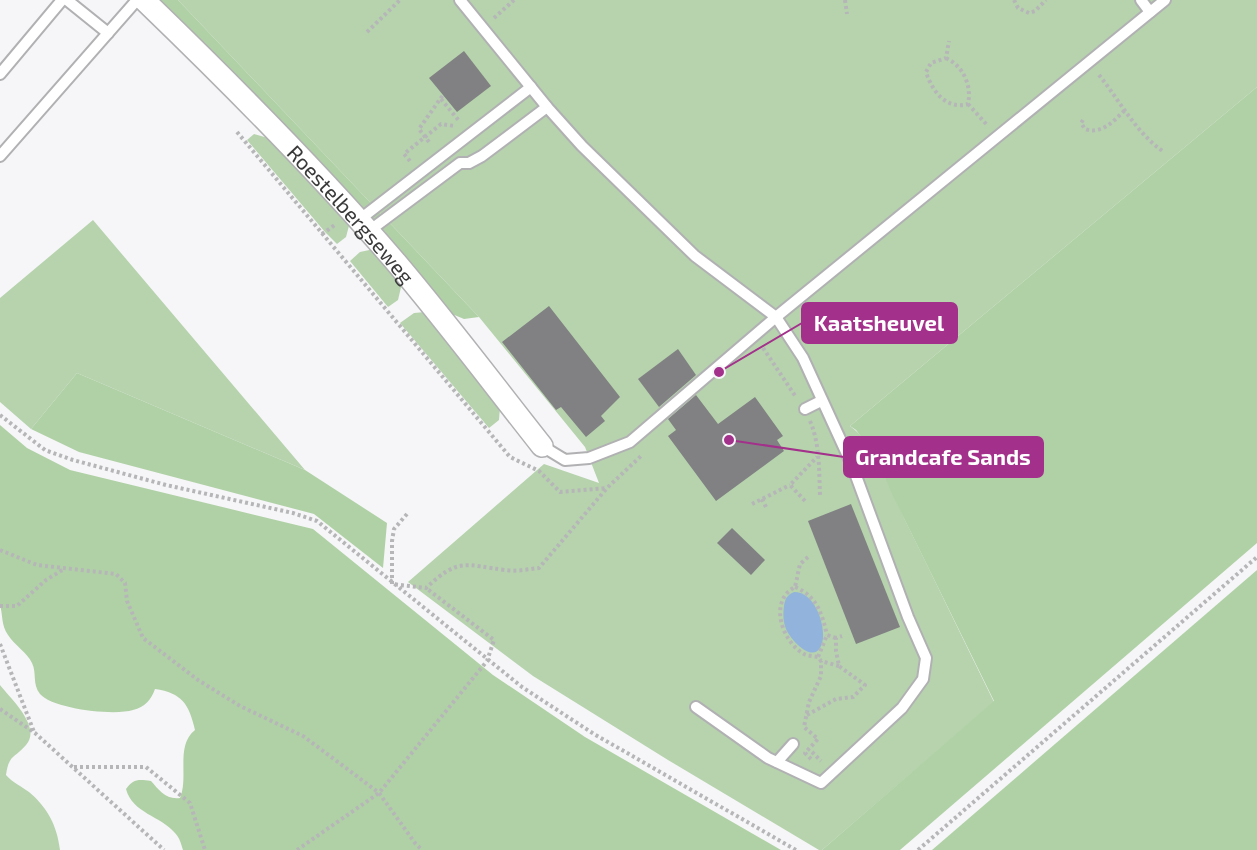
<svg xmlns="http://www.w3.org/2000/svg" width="1257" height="850" font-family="'Exo 2',sans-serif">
<rect width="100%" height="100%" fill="#f6f6f8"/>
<g fill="#b6d3ad">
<path d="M 178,0 L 1257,0 L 1257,87 L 850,426 C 879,447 890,489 905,520 C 935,581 964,641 994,702 L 822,850 L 819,850 L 668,760 L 533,676 L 408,582 L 544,464 L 599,483 L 585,447 L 479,317 Z"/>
<path d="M 254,134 L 268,138 L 350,222 L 346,237 L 337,244 L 325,232 L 247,140 Z"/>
<path d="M 93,220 L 305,470 L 77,373 L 31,429 L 0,402 L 0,298 Z"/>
<path d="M 374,249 L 402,283 L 398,300 L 388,307 L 350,261 L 360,252 Z"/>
<path d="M 425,312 L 500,407 L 499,420 L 489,428 L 400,323 L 414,313 Z"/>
<path d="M 0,685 C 11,699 42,727 26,745 C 14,759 9,754 6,775 C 13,783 21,786 29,792 C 48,808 57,826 60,850 L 0,850 Z"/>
</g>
<g fill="#b0d1a6">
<path d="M 157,0 L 178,0 L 479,317 L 464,319 L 452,314 Z"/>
<path d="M 1257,87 L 1257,543 L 900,850 L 822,850 L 994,701 L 892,494 L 876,456 L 856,430 L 850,426 Z"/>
<path d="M 77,373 L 305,470 L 387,523 L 383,568 L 314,514 L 79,452 L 31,429 Z"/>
<path d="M 0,425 L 27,448 L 70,470 L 313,529 L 493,675 L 585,737 L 781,850 L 183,850 C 181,844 180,838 175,833 C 161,816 132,813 126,789 C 133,779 138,779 151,781 C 159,790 166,800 180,798 C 189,777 175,746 195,730 C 189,704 182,693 155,689 C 151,700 145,707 133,710 C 114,716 53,709 40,694 C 32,684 37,673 32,663 C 27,652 14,645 8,635 C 1,625 3,615 0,605 Z"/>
<path d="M 1257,570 L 1257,850 L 932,850 Z"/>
</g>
<path fill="#92b3dc" d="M 794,592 C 814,592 824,621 823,638 C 819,669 792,643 786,629 C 783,621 783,614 784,606 C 785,599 787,595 794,592 Z"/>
<g fill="#818183">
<path d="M 464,51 L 491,86 L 457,112 L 429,78 Z"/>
<path d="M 549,306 L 620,397 L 601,416 L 605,421 L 586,437 L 561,407 L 556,410 L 502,342 Z"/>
<path d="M 678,349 L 696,375 L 659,407 L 638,379 Z"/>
<path d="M 696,395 L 718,424 L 755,397 L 783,436 L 777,440 L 784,451 L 716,501 L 668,436 L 676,430 L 668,419 Z"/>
<path d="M 851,504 L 900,627 L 856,644 L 808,521 Z"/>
<path d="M 732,528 L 765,560 L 751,575 L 717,543 Z"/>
</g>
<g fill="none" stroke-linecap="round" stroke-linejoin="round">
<g stroke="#b1b1b3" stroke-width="14">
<g id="service">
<path d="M 67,0 L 108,33"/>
<path d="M 460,0 L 547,107 L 582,146 L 695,256 L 776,317 L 803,358 L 852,465 L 908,617 L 926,658 L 923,679 L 902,708 L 821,783 L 768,758 L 696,707"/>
<path d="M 1141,0 L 1150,12"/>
<path d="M 0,74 L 62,0"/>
<path d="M 0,156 L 137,0"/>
<path d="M 359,220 L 531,87"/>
<path d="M 369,231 L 460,163 L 469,163 L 482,156 L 547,107"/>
<path d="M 805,409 L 821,401"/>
<path d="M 542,446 L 565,460 L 589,458 L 630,442 L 776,317 L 1165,0"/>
<path d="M 777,762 L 793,744"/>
</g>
</g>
<g stroke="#b1b1b3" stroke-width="24">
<g id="minor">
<path id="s1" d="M 144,0 C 230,83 316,169 394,260 C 445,320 493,384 542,446"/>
</g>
</g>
<g stroke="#b6b6b8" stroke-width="4" stroke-dasharray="3 3" stroke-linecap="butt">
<path d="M 845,0 L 847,14"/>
<path d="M 1014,0 L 1018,8 L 1029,13 L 1035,11 L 1046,0"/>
<path d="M 494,18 L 514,0"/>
<path d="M 367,32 L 400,0"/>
<path d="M 946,58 C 963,66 972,85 968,104 C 946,110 932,91 926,72 L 931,63 L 946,58 L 949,41"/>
<path d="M 1099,75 C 1120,101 1136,133 1164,152"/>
<path d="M 441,99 L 460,122"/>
<path d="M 968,104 L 988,126"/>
<path d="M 1083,120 L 1081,123 L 1085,129 C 1101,135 1114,121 1125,110"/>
<path d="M 237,132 L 510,457 L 539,471 L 560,492 L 607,488"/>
<path d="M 429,142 L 419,129 L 443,95"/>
<path d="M 410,161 L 404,154 L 441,124 L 454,126"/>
<path d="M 322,234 L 336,224"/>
<path d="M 763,348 L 796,397"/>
<path d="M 0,415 L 45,450 L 73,460 L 166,485 L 293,513 L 317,521 L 522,687 L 594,734 L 796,850"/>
<path d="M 810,421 C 820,444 819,471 820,495"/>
<path d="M 762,499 L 766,507"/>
<path d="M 805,501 L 790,485 L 817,457"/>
<path d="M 752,504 L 790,485"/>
<path d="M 407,514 L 394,529 L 392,541 L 392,584 L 426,588 C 459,557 465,565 505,570 C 516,572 528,569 539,568 L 607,488 L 641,456"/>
<path d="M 0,550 L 37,565 L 116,574 L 125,583 L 127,601 L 143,638 L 198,680 L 240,706 L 303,736 L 354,774 L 379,793 L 415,843 L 422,850"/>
<path d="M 808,557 L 800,564 L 795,587 C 768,601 782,642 804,654 C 808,656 813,656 818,657"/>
<path d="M 795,587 C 817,596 822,614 827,635"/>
<path d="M 0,606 L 17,606 L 46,580 L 64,569"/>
<path d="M 836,638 L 827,635 L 818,657 L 821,661 L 839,666"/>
<path d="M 0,644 L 34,732"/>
<path d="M 0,709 L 35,733 L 164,850"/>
<path d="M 807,715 L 836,699 L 853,697 L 865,685 L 839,666 L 836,651 L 836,638 L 842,636"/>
<path d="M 812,752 L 821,761"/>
<path d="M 811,759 L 805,753 L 818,739 L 804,727 L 809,702 L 821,676 L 821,661"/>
<path d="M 74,767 L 146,767 L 190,803 L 205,850"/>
<path d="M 297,850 L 379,793 L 487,661 L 494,640 L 426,588"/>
<path d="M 918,850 L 1257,557"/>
</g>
<use href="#service" stroke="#fff" stroke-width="10"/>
<use href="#minor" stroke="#fff" stroke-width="21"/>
</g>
<g text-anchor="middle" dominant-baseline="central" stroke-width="6" stroke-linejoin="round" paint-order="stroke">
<g font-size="21" fill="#3a3a3b" stroke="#f6f6f8">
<text stroke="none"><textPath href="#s1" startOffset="298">Roestelbergseweg</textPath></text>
</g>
</g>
<path fill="none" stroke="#a3308b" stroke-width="2" d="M719 372L802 323M729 440L844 457"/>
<g fill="#a3308b" stroke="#f6f6f8" stroke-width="2">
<circle cx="719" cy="372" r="6"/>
<circle cx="729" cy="440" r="6"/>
</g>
<g fill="#a3308b" stroke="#a3308b" stroke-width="2">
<rect x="802" y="303" width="155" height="40" rx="6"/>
<rect x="844" y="437" width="199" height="40" rx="6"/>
</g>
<g font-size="22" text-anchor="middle" font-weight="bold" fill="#fff">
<text x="879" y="331">Kaatsheuvel</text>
<text x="943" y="465">Grandcafe Sands</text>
</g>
</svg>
